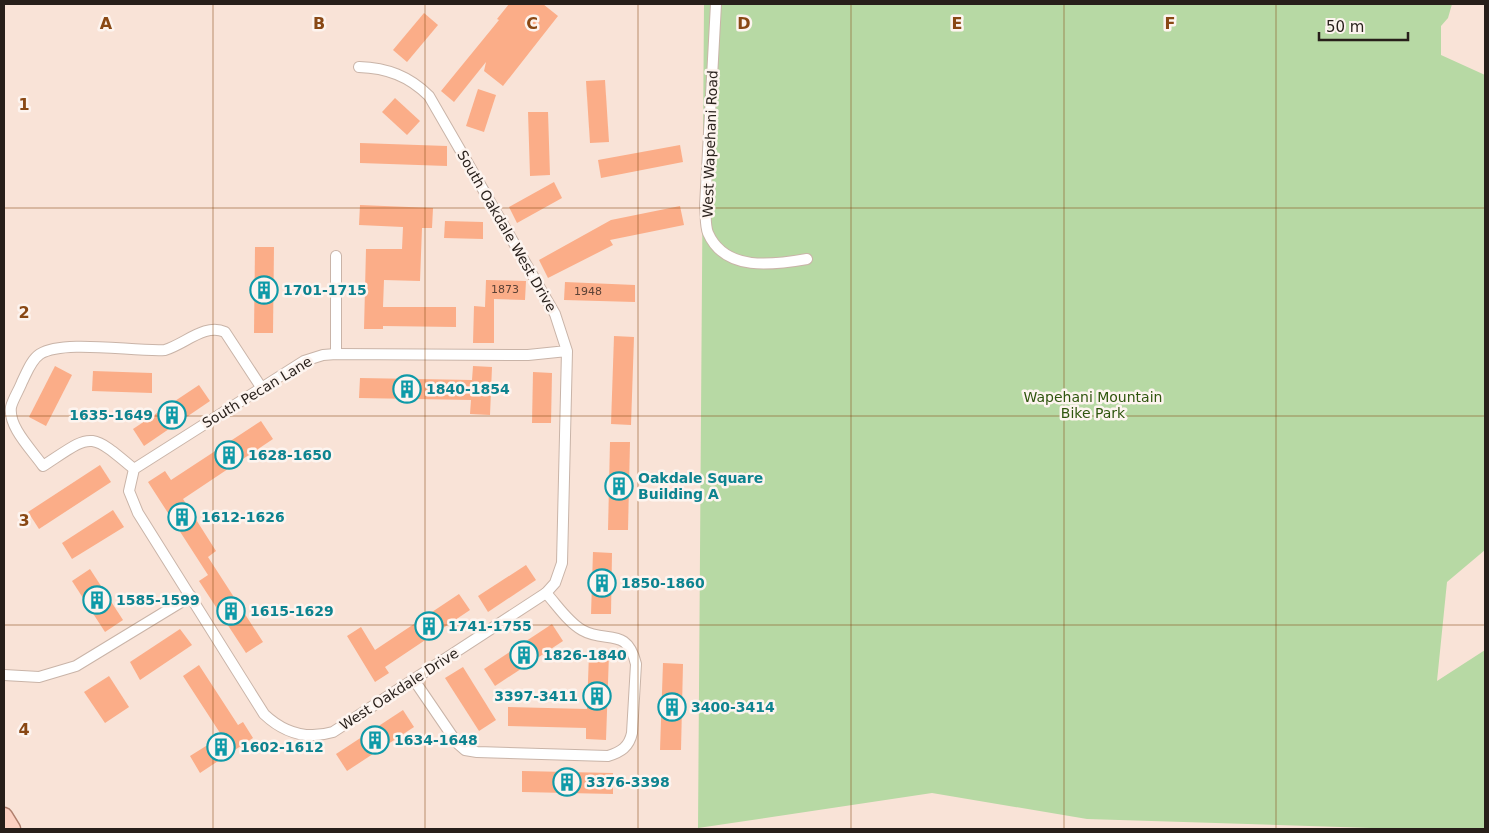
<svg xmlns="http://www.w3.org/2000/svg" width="1489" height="833" font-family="'DejaVu Sans',sans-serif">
<rect width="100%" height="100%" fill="#f9e3d7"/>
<path fill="#b7d9a4" d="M 704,4 L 1452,4 L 1448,18 L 1441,26 L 1441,55 L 1485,75 L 1485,550 L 1447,582 L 1437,681 L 1485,650 L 1485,829 L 1403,829 L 1087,819 L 932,793 L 698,828 Z"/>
<g fill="#fbad88">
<path d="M 509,4 L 543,4 L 558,16 L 503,86 L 484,71 L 486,62 L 454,102 L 441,91 L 499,20 L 497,19 Z"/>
<path d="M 424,13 L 438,25 L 407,62 L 393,50 Z"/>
<path d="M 605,80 L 609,142 L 590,143 L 586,81 Z"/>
<path d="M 478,89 L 496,95 L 484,132 L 466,126 Z"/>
<path d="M 395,98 L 420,121 L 407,135 L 382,112 Z"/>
<path d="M 528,112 L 548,112 L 550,175 L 530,176 Z"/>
<path d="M 360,143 L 447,146 L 447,166 L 360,163 Z"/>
<path d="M 680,145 L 683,162 L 601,178 L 598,160 Z"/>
<path d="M 554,182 L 562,198 L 517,223 L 509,207 Z"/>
<path d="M 360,205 L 433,208 L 432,228 L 422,228 L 420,281 L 384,280 L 383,307 L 456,307 L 456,327 L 383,326 L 383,329 L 364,329 L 366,249 L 402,249 L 403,227 L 359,225 Z"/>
<path d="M 680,206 L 684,225 L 610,240 L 613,245 L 548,278 L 539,260 L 611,220 Z"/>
<path d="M 445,221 L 483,222 L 483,239 L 444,238 Z"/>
<path d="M 255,247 L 274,247 L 273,333 L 254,333 Z"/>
<path d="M 486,280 L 526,281 L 525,300 L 494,299 L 494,343 L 473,343 L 474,306 L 485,307 Z"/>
<path d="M 565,282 L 635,285 L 635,302 L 564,300 Z"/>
<path d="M 614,336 L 634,337 L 631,425 L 611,424 Z"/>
<path d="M 55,366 L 72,375 L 46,426 L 29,417 Z"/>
<path d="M 473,366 L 492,367 L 490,415 L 470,414 L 471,400 L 359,398 L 360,378 L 472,380 Z"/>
<path d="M 93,371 L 152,373 L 152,393 L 92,391 Z"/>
<path d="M 533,372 L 552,373 L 551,423 L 532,423 Z"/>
<path d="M 199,385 L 210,401 L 144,446 L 133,429 Z"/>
<path d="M 261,421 L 273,439 L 183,499 L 216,551 L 208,557 L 263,642 L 246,653 L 199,581 L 208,575 L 148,482 L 165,471 L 171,480 Z"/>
<path d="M 610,442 L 630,442 L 628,530 L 608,530 Z"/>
<path d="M 100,465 L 111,482 L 39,529 L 28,512 Z"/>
<path d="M 113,510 L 124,527 L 72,559 L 62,543 Z"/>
<path d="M 593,552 L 612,553 L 611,614 L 591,614 Z"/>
<path d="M 526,565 L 536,580 L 488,612 L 478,596 Z"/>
<path d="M 90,569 L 123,620 L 105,632 L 72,581 Z"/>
<path d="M 459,594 L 470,610 L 385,667 L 389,673 L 375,682 L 347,636 L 361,627 L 375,650 Z"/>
<path d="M 552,624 L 563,641 L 495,686 L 484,669 Z"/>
<path d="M 180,629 L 192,645 L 140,680 L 130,662 Z"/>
<path d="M 589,653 L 609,654 L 606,740 L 586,739 L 586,728 L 508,726 L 508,707 L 587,709 Z"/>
<path d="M 663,663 L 683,664 L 681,750 L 660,750 Z"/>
<path d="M 199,665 L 238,725 L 243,722 L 253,738 L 200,773 L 190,756 L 222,736 L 183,676 Z"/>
<path d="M 463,667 L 496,720 L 479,731 L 445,678 Z"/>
<path d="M 109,676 L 129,707 L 105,723 L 84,692 Z"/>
<path d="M 403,710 L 414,727 L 347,771 L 336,754 Z"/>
<path d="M 522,771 L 613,773 L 613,794 L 522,792 Z"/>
</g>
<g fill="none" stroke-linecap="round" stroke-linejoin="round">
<g stroke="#c9b4a8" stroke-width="12">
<g id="street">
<path d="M 716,4 L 705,206 C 706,214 705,226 708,233 C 725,272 773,265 807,259"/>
<path d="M 359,67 C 387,68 409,76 429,96 L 555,314 L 567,351 L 562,563 L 555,583 L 546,593 L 333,732 C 306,740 284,733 264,714 L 138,513 L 129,491 L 134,469 L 304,361 L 323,355 L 336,354 L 528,355 L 567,351"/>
<path d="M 336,354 L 336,256"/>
<path d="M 134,469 C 88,430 92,434 43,466 C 32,450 8,427 11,407 C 13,399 19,390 22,382 C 27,372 31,360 40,354 C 64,339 134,352 165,350 C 185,344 205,323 225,332 L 261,387"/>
<path d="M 4,675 L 39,677 L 76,666 L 191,596"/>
<path d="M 414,680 L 457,743 L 465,750 L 477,752 L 608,756 C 621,752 629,747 632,733 L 636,664 C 627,626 606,644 582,630 C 568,622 557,605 546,593"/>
</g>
</g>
<g stroke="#b07f6d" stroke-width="19">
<path id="primary" d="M 4,816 L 12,829"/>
</g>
<use href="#street" stroke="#fff" stroke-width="10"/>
<use href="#primary" stroke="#fcd1c2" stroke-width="16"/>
</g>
<path fill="none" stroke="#894814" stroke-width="1" stroke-opacity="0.55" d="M 213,4 L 213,829M 425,4 L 425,829M 638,4 L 638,829M 851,4 L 851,829M 1064,4 L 1064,829M 1276,4 L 1276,829M 4,208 L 1485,208M 4,416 L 1485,416M 4,625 L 1485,625"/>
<defs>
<g id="building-ring" transform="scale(1.4375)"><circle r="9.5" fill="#fdf4ef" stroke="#0f9aa8" stroke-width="1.5"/><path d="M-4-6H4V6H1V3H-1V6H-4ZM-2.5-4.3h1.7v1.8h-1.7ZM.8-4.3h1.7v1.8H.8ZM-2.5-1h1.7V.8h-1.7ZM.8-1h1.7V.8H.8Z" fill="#0f9aa8"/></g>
</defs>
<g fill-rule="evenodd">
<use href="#building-ring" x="264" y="290"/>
<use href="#building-ring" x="407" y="389"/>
<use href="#building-ring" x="172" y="415"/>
<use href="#building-ring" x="229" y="455"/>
<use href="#building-ring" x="619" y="486"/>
<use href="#building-ring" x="182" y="517"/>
<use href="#building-ring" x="602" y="583"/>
<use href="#building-ring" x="97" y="600"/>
<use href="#building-ring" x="231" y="611"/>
<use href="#building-ring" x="429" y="626"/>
<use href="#building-ring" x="524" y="655"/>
<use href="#building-ring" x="597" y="696"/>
<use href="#building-ring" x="672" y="707"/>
<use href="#building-ring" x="375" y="740"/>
<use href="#building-ring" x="221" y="747"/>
<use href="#building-ring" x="567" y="782"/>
</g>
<g text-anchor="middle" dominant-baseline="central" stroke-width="5" stroke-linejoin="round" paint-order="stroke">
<g font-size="11" fill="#5c4236">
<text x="505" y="289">1873</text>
<text x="588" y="291">1948</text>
</g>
<g font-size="14" fill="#271f1a" stroke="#fdf4ef">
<text transform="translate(710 144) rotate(-88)">West Wapehani Road</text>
<text transform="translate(507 231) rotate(60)">South Oakdale West Drive</text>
<text transform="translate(257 392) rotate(-31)">South Pecan Lane</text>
<text transform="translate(399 689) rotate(-33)">West Oakdale Drive</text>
</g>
<g font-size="14" font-weight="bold" fill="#0d838f" stroke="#fdf4ef" text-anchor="start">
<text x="283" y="290">1701-1715</text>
<text x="426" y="389">1840-1854</text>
<text x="153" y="415" text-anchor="end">1635-1649</text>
<text x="248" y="455">1628-1650</text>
<text x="638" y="478">Oakdale Square<tspan x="638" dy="16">Building A</tspan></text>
<text x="201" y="517">1612-1626</text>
<text x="621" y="583">1850-1860</text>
<text x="116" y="600">1585-1599</text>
<text x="250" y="611">1615-1629</text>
<text x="448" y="626">1741-1755</text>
<text x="543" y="655">1826-1840</text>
<text x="578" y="696" text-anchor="end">3397-3411</text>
<text x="691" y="707">3400-3414</text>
<text x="394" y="740">1634-1648</text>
<text x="240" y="747">1602-1612</text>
<text x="586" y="782">3376-3398</text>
</g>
<g font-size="14" fill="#2e550d" stroke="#fdf4ef">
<text x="1093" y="397">Wapehani Mountain<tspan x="1093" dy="16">Bike Park</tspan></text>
</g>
</g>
<g font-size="16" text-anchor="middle" font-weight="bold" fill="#894814" stroke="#fdf4ef" stroke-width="5" stroke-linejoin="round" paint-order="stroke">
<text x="106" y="29">A</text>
<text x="319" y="29">B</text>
<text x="532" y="29">C</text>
<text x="744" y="29">D</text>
<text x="957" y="29">E</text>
<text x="1170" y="29">F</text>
<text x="24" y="110">1</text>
<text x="24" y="318">2</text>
<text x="24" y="526">3</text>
<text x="24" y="735">4</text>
</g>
<rect width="1489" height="833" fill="none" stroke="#271f1a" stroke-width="10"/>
<path d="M1319 32v8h89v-8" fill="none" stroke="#271f1a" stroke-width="2.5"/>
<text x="1326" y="32" font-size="15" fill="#271f1a" stroke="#fdf4ef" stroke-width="4" paint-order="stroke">50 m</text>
</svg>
